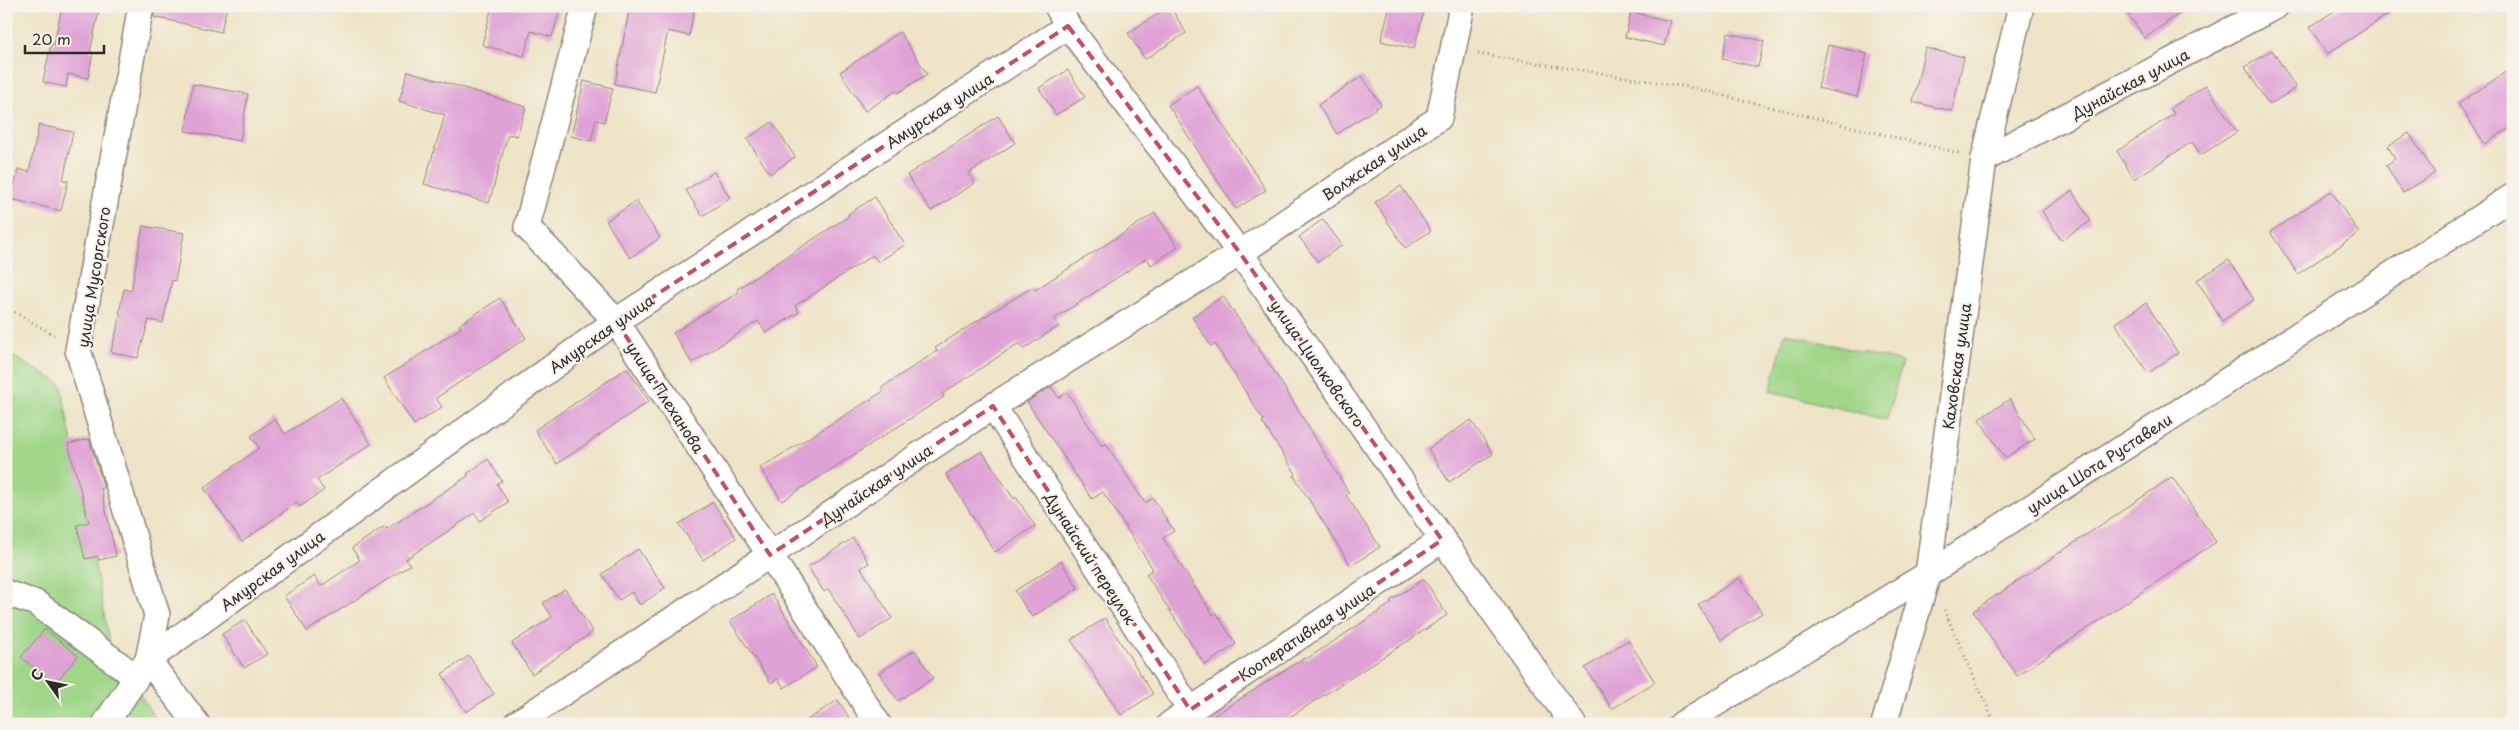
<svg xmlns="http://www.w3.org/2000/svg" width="2519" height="730" font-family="'Playpen Sans',sans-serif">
<rect width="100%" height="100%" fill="#f7f3e8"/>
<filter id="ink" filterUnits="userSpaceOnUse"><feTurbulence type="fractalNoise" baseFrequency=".02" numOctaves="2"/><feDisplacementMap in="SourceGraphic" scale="10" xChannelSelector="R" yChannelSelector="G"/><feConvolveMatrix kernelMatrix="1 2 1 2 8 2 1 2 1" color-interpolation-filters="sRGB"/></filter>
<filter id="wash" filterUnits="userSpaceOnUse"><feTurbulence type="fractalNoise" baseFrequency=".0096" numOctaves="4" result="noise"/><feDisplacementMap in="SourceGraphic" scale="20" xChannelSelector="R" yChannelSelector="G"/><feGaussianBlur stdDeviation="1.12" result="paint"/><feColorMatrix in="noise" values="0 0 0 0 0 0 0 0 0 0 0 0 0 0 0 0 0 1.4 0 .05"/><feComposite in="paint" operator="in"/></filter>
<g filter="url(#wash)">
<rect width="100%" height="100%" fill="#eee3c6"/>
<g fill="#9fd688" stroke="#65805a">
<path d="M 1785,333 L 1902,362 L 1887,420 L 1770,391 Z"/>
<path d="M 6,352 L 61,384 L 111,651 L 159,724 L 6,724 Z"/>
</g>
<g id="blocks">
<g fill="#dfa2d6">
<path d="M 62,6 L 100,6 L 90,52 L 93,52 L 88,78 L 68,74 L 66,87 L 43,82 L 51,44 L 54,45 Z"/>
<path d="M 155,6 L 227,6 L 221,32 L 154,17 Z"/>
<path d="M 492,6 L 561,6 L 552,37 L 531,31 L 524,56 L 482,45 Z"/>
<path d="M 630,6 L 675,6 L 694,10 L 689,36 L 668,31 L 655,92 L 615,84 Z"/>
<path d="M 1170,6 L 1186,33 L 1145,59 L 1128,33 Z"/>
<path d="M 1390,6 L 1403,6 L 1424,11 L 1414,49 L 1381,41 Z"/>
<path d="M 2122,6 L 2190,6 L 2145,38 Z"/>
<path d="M 2342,6 L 2401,6 L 2327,54 L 2310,27 Z"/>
<path d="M 1631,12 L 1670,21 L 1664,46 L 1625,37 Z"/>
<path d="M 900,32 L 927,74 L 898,93 L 896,91 L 865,111 L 840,72 Z"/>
<path d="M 1728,33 L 1764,41 L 1758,67 L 1722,59 Z"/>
<path d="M 1828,45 L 1867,54 L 1857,97 L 1818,88 Z"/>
<path d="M 1925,48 L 1964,57 L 1952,111 L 1913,102 Z"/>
<path d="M 2272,50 L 2296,88 L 2269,105 L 2245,67 Z"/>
<path d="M 2513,67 L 2513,126 L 2485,144 L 2458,104 Z"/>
<path d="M 1068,70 L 1085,97 L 1056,115 L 1039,88 Z"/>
<path d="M 408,71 L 526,107 L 517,136 L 508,134 L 489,203 L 424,184 L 445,115 L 399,101 Z"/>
<path d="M 1362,76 L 1381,105 L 1337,134 L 1318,105 Z"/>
<path d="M 584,81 L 613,88 L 604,122 L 596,120 L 591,141 L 571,136 Z"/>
<path d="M 193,84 L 248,94 L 240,141 L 185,131 Z"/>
<path d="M 2206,85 L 2237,132 L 2201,155 L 2192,142 L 2134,179 L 2117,151 L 2174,114 L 2171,108 Z"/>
<path d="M 1197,86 L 1266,190 L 1236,209 L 1168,105 Z"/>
<path d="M 998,116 L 1015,143 L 969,173 L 975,183 L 931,211 L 907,175 Z"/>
<path d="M 772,122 L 795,157 L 770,174 L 747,139 Z"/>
<path d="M 39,125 L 73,132 L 63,180 L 68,181 L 61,211 L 11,199 L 18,169 L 29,172 Z"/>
<path d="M 2409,133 L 2435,173 L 2403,193 L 2386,165 L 2395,159 L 2388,146 Z"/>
<path d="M 714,172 L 730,198 L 702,216 L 686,190 Z"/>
<path d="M 1401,186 L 1431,231 L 1405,248 L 1375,202 Z"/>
<path d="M 2072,191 L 2091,221 L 2061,240 L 2042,211 Z"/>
<path d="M 2331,191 L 2359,233 L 2298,274 L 2270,232 Z"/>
<path d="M 875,197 L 905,245 L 878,262 L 873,255 L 795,306 L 799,312 L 766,333 L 758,321 L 692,363 L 673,333 L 739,292 L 737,289 L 849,216 L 848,214 Z"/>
<path d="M 636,201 L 660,238 L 630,258 L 606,221 Z"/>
<path d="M 1155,213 L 1178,247 L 1151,265 L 1147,258 L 1054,319 L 1059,326 L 1023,349 L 1019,343 L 942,394 L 944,397 L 782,501 L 760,468 L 884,391 L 881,388 L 937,351 L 935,348 L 971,325 L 1033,287 L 1035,290 Z"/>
<path d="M 1323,219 L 1342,245 L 1318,262 L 1299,237 Z"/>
<path d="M 143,226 L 184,233 L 175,281 L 172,280 L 163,323 L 149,320 L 138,358 L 111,352 L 121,314 L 119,313 L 124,289 L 131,291 Z"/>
<path d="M 2229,260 L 2254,300 L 2222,321 L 2197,280 Z"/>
<path d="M 1223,296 L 1279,379 L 1349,493 L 1346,495 L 1380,547 L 1351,566 L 1294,476 L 1296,474 L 1262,422 L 1264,421 L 1215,344 L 1211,346 L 1192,317 Z"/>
<path d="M 500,298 L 526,338 L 436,398 L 442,407 L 414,425 L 384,378 L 461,328 L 459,325 Z"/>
<path d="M 2146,303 L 2178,353 L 2148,373 L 2115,323 Z"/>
<path d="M 627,368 L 649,401 L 557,464 L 535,430 Z"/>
<path d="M 1051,387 L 1059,398 L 1067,392 L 1102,446 L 1106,444 L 1145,503 L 1153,498 L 1174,531 L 1163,538 L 1213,615 L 1216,613 L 1236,644 L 1205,665 L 1146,574 L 1153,569 L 1103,492 L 1092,499 L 1027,402 Z"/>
<path d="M 341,398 L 371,444 L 317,480 L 324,490 L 300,507 L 297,502 L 242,542 L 204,488 L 259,448 L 251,436 L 274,419 L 285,434 Z"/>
<path d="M 2010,399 L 2035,439 L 2005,458 L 1979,419 Z"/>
<path d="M 1471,420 L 1493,454 L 1449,482 L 1428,449 Z"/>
<path d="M 89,439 L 104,488 L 101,488 L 116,556 L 99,560 L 98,556 L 85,559 L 77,525 L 89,522 L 68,444 Z"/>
<path d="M 982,451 L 1014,499 L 1016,497 L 1035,526 L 995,552 L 946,474 Z"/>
<path d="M 488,459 L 502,481 L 497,484 L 508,502 L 480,521 L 475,513 L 406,559 L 410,565 L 307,631 L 284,596 L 314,576 L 321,586 L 360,560 L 352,548 L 385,526 L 387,529 L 468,476 L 467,474 Z"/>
<path d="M 2172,477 L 2216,542 L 2017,676 L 1973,611 Z"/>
<path d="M 713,502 L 736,538 L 703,560 L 679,524 Z"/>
<path d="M 853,538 L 869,563 L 861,568 L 892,618 L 860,639 L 828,589 L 824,592 L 808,567 Z"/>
<path d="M 638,549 L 665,588 L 640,605 L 632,592 L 619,600 L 602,574 Z"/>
<path d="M 1061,561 L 1078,588 L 1032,617 L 1015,591 Z"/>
<path d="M 1739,578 L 1762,613 L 1721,640 L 1698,605 Z"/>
<path d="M 1424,579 L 1447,615 L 1414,637 L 1279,724 L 1201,724 L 1304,658 L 1305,660 L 1392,603 L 1390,601 Z"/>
<path d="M 565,589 L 593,632 L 532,674 L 512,643 L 552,617 L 543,603 Z"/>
<path d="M 772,594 L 817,667 L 784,688 L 778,679 L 771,683 L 730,621 Z"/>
<path d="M 1105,618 L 1153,694 L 1121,715 L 1071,640 Z"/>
<path d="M 245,620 L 267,654 L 244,668 L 222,634 Z"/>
<path d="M 45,629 L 78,656 L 54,684 L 21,657 Z"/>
<path d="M 1628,640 L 1655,682 L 1612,709 L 1585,668 Z"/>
<path d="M 915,650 L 933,678 L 898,701 L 879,673 Z"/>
<path d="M 469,656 L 494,694 L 466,712 L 442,674 Z"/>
<path d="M 838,700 L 853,724 L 801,724 Z"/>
</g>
</g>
</g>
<g filter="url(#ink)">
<use href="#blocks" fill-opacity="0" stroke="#8c8778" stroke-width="1"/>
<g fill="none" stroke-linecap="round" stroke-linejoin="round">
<g stroke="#8c8778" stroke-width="28">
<g id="minor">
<path d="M 141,6 L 78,350 L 157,615 L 148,660"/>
<path d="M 585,6 L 527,227 L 616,321 L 770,555 L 878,724"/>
<path d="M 1057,6 L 1068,26 L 1240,253 L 1573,724"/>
<path d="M 1984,159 L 2276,6"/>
<path d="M 993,406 L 1190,710"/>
<path d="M 6,593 L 36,603 L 136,677"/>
<path d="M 148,660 L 197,724"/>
<path d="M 105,724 L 148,660 L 616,321 L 1068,26"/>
<path d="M 516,724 L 993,406 L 1240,253 L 1439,118 L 1462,6"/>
<path d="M 1170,724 L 1442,540"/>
<path d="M 1682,724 L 1928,574 L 2513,196"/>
<path d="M 1884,724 L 1928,574 L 1984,159 L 2021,6"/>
</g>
</g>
<g stroke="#8c8778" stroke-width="3" stroke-dasharray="1 4" stroke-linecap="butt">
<path d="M 1478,54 L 1688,87 L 1959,153"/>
<path d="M 6,307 L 54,335"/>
<path d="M 1944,610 L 1995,724"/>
</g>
<use href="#minor" stroke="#fff" stroke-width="25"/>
</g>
</g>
<path fill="none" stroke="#d1495b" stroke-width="4" stroke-dasharray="10 6" stroke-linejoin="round" d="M 1068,26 L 1240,253 L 1442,540 L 1190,710 L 993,406 L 770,555 L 616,321 Z"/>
<g text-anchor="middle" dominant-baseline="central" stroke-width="4.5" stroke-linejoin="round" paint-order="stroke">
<g font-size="15" fill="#2b2b2b" stroke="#f7f3e8">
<text transform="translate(2130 83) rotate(-28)">Дунайская улица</text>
<text transform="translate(939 110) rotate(-33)">Амурская улица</text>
<text transform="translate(1374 162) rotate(-34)">Волжская улица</text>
<text transform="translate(93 277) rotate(-81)">улица Мусоргского</text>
<text transform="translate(601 333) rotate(-35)">Амурская улица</text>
<text transform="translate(1318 363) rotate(55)">улица Циолковского</text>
<text transform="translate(1956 366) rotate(-82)">Каховская улица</text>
<text transform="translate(666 397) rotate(57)">улица Плеханова</text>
<text transform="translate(2099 463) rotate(-33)">улица Шота Руставели</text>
<text transform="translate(876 484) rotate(-34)">Дунайская улица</text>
<text transform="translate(1091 558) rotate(57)">Дунайский переулок</text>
<text transform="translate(272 570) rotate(-36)">Амурская улица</text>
<text transform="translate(1306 632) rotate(-34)">Кооперативная улица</text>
</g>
</g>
<rect width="2519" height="730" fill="none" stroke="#f7f3e8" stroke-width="25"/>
<g transform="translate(48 682) rotate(303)" stroke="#f7f3e8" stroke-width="4" paint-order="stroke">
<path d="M0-4L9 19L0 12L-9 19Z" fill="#2b2b2b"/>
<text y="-8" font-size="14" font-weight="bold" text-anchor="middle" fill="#2b2b2b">С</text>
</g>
<path d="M25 45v8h79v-8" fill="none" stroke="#2b2b2b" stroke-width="2.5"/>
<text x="32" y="45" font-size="15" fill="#2b2b2b" stroke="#f7f3e8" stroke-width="4" paint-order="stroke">20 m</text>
</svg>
